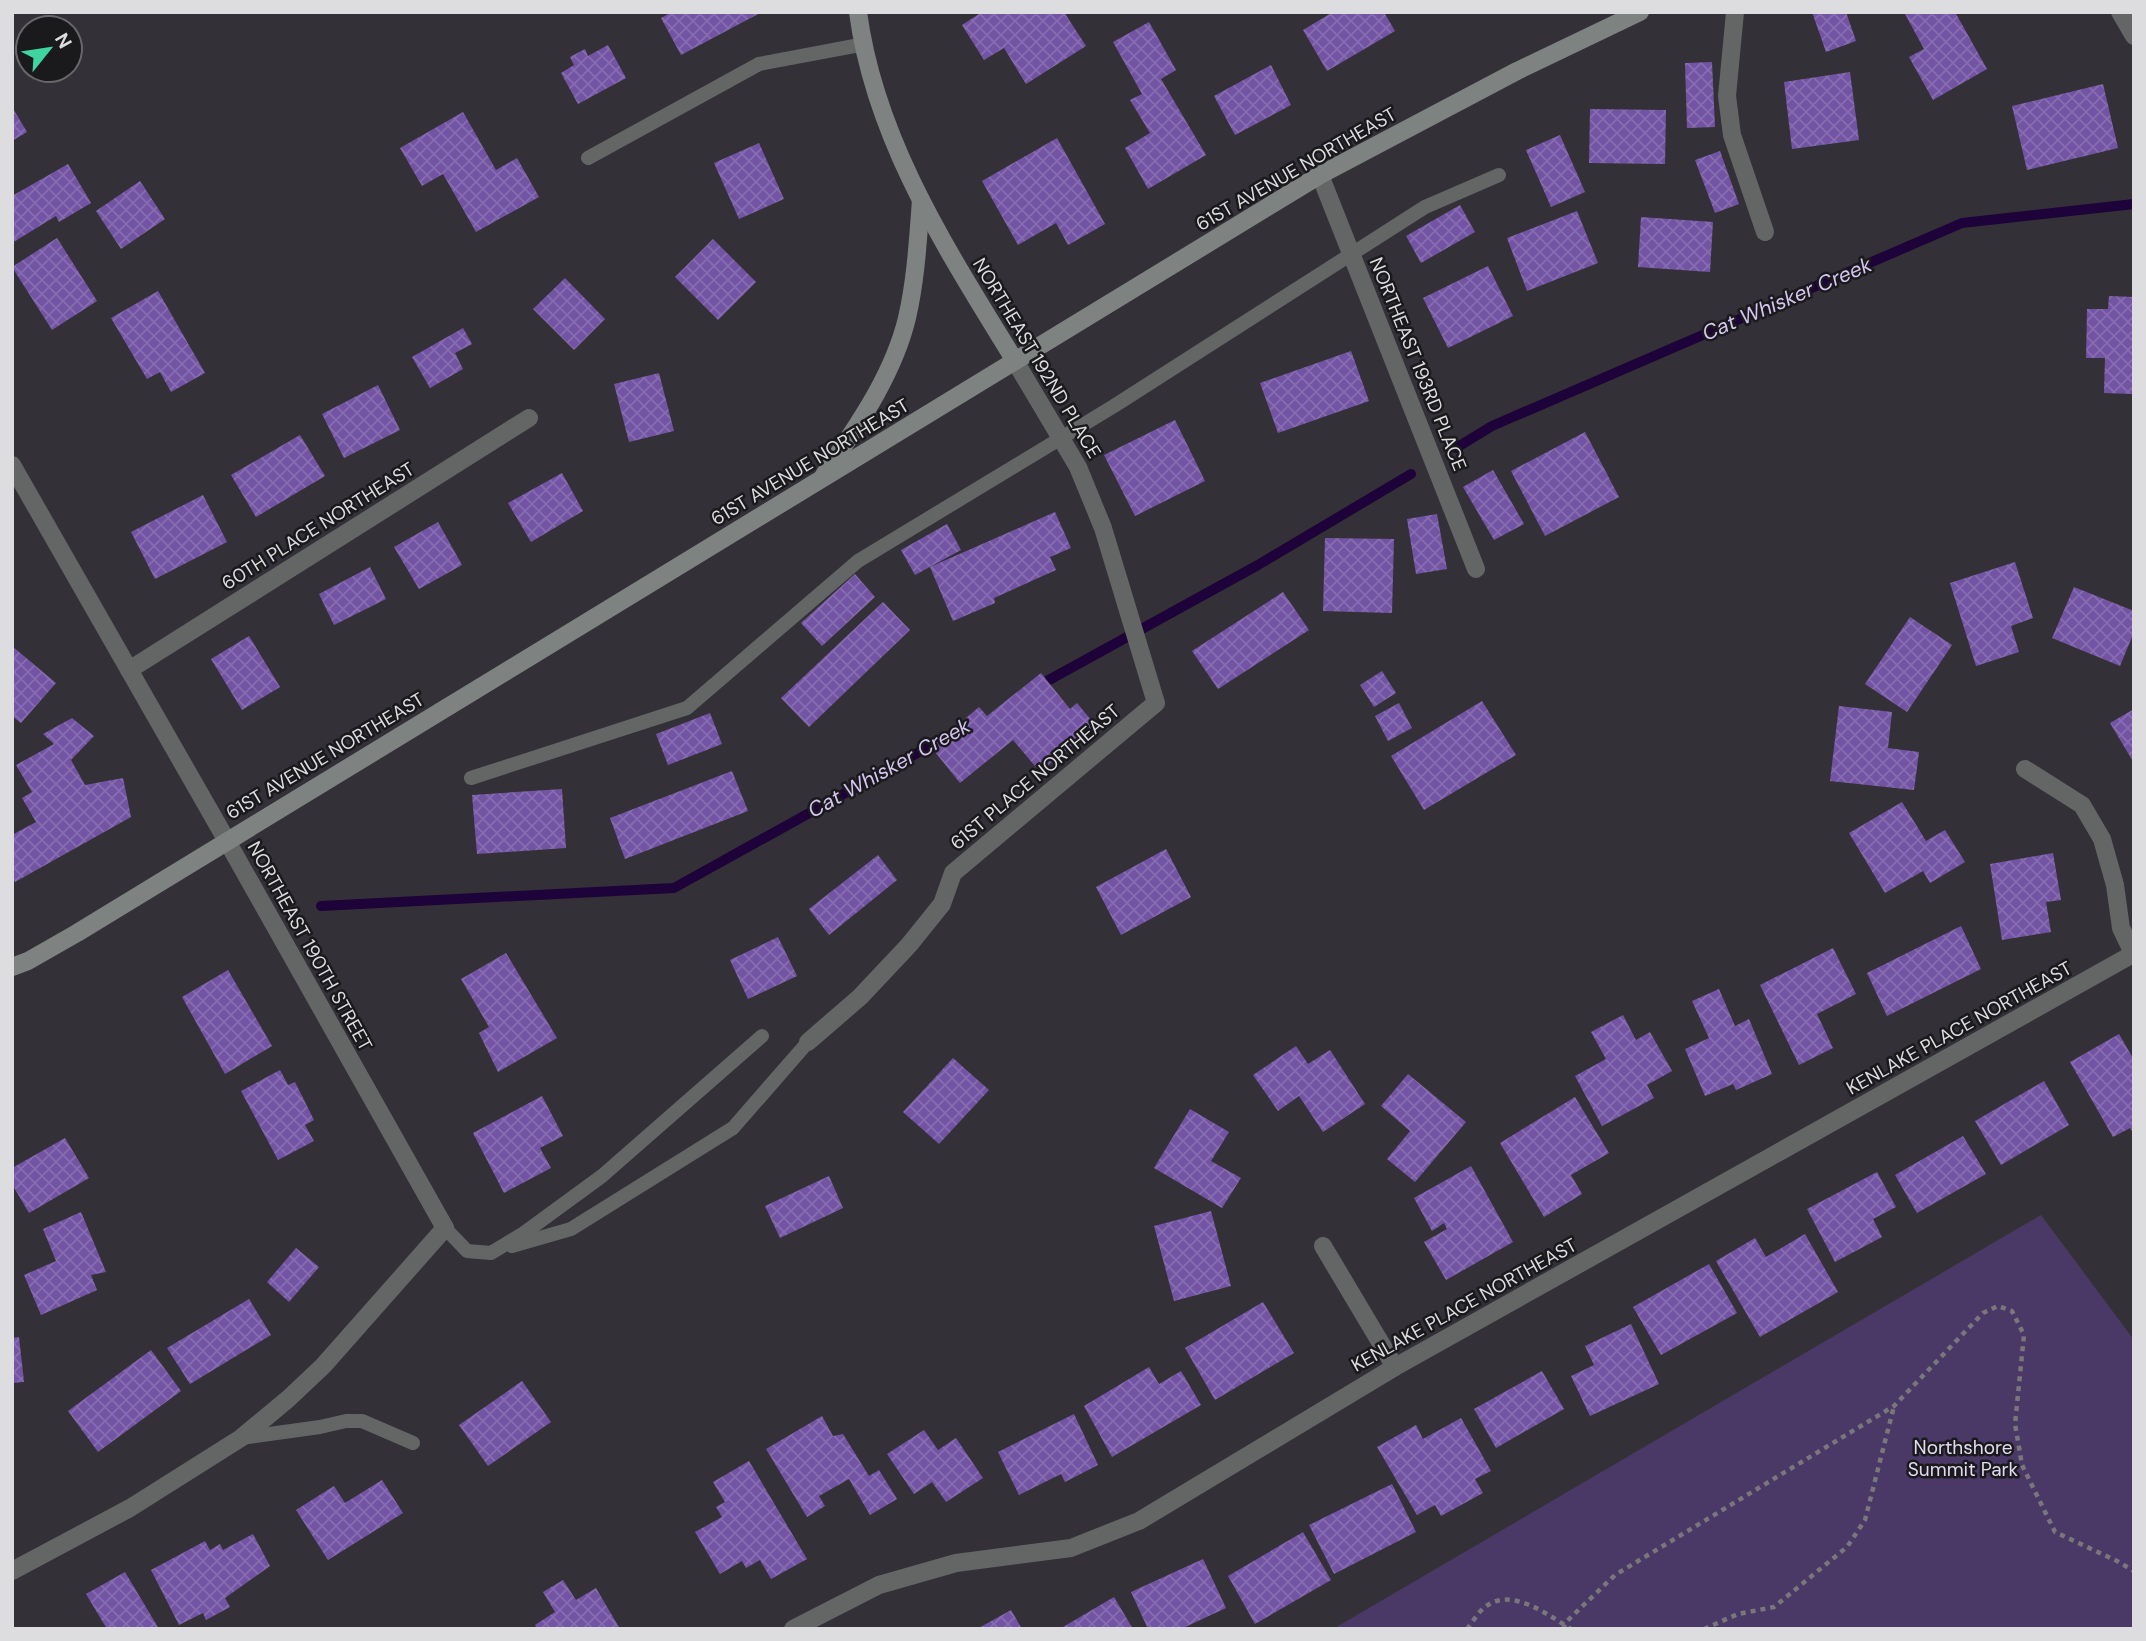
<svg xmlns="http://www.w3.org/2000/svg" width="2146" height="1641" font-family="'DM Sans',sans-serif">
<defs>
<pattern id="building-cross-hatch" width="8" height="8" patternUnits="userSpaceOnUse" patternTransform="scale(1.75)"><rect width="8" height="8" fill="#7354a4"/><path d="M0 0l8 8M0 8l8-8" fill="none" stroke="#866cb0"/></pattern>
</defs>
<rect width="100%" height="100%" fill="#333137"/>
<path fill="#4a3966" d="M 2041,1215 L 2134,1340 L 2134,1629 L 1333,1629 Z"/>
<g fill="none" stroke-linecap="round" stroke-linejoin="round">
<g stroke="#1e023a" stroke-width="10">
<path d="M 1456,448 L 1492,426 L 1962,223 L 2134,204"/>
<path d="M 1038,686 L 1258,565 L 1411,474"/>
<path d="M 321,906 L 674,888 L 948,736"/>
</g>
</g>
<g fill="url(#building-cross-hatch)">
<path d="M 672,12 L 762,12 L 681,55 L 661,18 Z"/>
<path d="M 982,12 L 1064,12 L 1086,46 L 1026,84 L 1004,48 L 984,60 L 962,25 Z"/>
<path d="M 1333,12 L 1384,12 L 1395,31 L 1327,71 L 1303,30 Z"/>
<path d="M 1812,12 L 1846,12 L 1856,41 L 1826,52 Z"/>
<path d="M 1904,12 L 1955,12 L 1987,69 L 1933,100 L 1909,57 L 1924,49 Z"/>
<path d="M 1149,22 L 1176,70 L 1161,79 L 1206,155 L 1148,189 L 1125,148 L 1150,133 L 1130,100 L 1142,94 L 1113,42 Z"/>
<path d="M 608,45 L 626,78 L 578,104 L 561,73 L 574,65 L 570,57 L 585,49 L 588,56 Z"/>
<path d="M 1712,62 L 1715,127 L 1687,128 L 1685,63 Z"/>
<path d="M 1271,65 L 1291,105 L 1235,135 L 1214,96 Z"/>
<path d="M 1850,72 L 1859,140 L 1792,149 L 1784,82 Z"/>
<path d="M 2103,84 L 2118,148 L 2027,170 L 2012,106 Z"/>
<path d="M 12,107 L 27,132 L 12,141 Z"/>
<path d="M 1590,109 L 1666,110 L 1665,164 L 1589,163 Z"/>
<path d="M 463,112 L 496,170 L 517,158 L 539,197 L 476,232 L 443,174 L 422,186 L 400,148 Z"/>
<path d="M 1560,135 L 1585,192 L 1551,207 L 1526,150 Z"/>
<path d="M 1057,138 L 1105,224 L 1068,245 L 1056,223 L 1018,245 L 982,181 Z"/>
<path d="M 759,143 L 784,199 L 739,219 L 714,163 Z"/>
<path d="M 1720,151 L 1739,204 L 1715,213 L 1695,160 Z"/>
<path d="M 68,164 L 91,203 L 59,222 L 56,216 L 12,243 L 12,196 Z"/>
<path d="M 140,181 L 165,219 L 121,249 L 96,211 Z"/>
<path d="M 1460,205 L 1475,232 L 1421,263 L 1406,236 Z"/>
<path d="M 1577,211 L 1598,263 L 1527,291 L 1507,238 Z"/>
<path d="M 1641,217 L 1713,222 L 1710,272 L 1638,267 Z"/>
<path d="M 57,238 L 97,301 L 52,330 L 12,267 Z"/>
<path d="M 713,239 L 756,282 L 718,320 L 675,277 Z"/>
<path d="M 1488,266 L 1513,316 L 1448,348 L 1423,298 Z"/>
<path d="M 565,278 L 605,319 L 574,350 L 533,309 Z"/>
<path d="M 158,291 L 205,373 L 171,392 L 160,372 L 147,379 L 111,318 Z"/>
<path d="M 2109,296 L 2134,297 L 2134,394 L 2104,393 L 2105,358 L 2086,358 L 2087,309 L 2108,309 Z"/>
<path d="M 463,328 L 472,344 L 455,353 L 463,369 L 430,388 L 412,357 Z"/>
<path d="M 1351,351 L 1369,401 L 1278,433 L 1260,383 Z"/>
<path d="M 659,373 L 674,431 L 629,442 L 614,384 Z"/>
<path d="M 378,385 L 400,430 L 344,458 L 322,414 Z"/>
<path d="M 1175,420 L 1205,481 L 1135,516 L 1104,455 Z"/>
<path d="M 1585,432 L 1619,497 L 1545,536 L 1511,471 Z"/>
<path d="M 300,435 L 325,476 L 256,517 L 231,475 Z"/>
<path d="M 1493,470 L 1524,524 L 1494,540 L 1463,487 Z"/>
<path d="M 562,473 L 583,511 L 531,542 L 508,503 Z"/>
<path d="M 203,495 L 227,542 L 155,579 L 131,532 Z"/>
<path d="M 1055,512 L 1071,548 L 1050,557 L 1056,570 L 994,598 L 995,603 L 953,621 L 930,567 Z"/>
<path d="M 1437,514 L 1447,569 L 1416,574 L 1407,519 Z"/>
<path d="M 438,522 L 462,565 L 419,589 L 394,547 Z"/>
<path d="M 947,524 L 961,550 L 915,575 L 901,550 Z"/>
<path d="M 1325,538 L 1394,539 L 1392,613 L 1323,611 Z"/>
<path d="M 2015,562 L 2033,618 L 2011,626 L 2019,652 L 1976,666 L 1950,583 Z"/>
<path d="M 370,567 L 386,599 L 334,625 L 319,594 Z"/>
<path d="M 855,574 L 875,597 L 822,646 L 801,623 Z"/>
<path d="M 2074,587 L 2134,611 L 2134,632 L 2120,666 L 2052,638 Z"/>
<path d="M 1283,592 L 1309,630 L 1218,689 L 1192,651 Z"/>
<path d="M 883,602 L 910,630 L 809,727 L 781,698 Z"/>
<path d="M 1910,617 L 1952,645 L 1907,712 L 1865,684 Z"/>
<path d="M 249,636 L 280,687 L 242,710 L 211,659 Z"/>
<path d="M 12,646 L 56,683 L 21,723 L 12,716 Z"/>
<path d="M 1382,671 L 1396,693 L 1374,707 L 1360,685 Z"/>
<path d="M 1041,673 L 1070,709 L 1077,703 L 1096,726 L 1040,772 L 1013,740 L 960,783 L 931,747 L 979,707 L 987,716 Z"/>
<path d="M 1482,701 L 1516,755 L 1424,810 L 1391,756 Z"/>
<path d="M 1399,703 L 1412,728 L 1388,741 L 1375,716 Z"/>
<path d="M 1839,706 L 1892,712 L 1888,748 L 1919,752 L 1914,790 L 1830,781 Z"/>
<path d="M 2134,709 L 2134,763 L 2110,723 Z"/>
<path d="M 710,713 L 722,744 L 668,765 L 656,734 Z"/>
<path d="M 72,718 L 94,736 L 71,760 L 85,785 L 123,778 L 131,817 L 15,882 L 12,877 L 12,835 L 36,822 L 22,798 L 32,792 L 16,765 L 54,744 L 43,734 Z"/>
<path d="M 732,771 L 748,811 L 625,859 L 610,818 Z"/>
<path d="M 562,789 L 566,848 L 477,854 L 472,795 Z"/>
<path d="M 1902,802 L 1926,841 L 1945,830 L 1965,862 L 1930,883 L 1923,871 L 1885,893 L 1849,833 Z"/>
<path d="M 1166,849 L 1191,897 L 1121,935 L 1096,887 Z"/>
<path d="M 2053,853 L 2061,900 L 2046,902 L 2051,932 L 2002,940 L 1990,864 Z"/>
<path d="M 878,855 L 897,880 L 829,935 L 809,909 Z"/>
<path d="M 1961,926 L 1981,969 L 1887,1016 L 1867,973 Z"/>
<path d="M 778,937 L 797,976 L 748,999 L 730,960 Z"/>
<path d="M 1833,948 L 1856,994 L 1817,1014 L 1833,1048 L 1799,1065 L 1760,985 Z"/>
<path d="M 506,953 L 557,1038 L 498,1072 L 479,1033 L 489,1027 L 461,979 Z"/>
<path d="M 228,970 L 272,1046 L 225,1074 L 182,997 Z"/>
<path d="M 1719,989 L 1735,1026 L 1749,1019 L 1772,1074 L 1736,1090 L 1733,1084 L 1705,1096 L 1685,1049 L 1709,1038 L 1692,1001 Z"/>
<path d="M 1623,1015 L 1636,1040 L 1650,1032 L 1672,1071 L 1647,1085 L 1654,1098 L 1602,1126 L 1575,1076 L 1606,1059 L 1591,1032 Z"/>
<path d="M 2119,1034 L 2134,1060 L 2134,1134 L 2130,1128 L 2113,1137 L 2070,1062 Z"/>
<path d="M 1296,1046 L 1308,1064 L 1330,1050 L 1365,1104 L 1323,1132 L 1299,1096 L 1278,1111 L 1253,1075 Z"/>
<path d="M 953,1058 L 989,1090 L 939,1144 L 903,1112 Z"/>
<path d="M 280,1070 L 288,1085 L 295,1082 L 314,1120 L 305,1125 L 314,1141 L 278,1160 L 241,1091 Z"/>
<path d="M 1408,1074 L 1466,1122 L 1415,1182 L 1387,1159 L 1410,1131 L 1381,1106 Z"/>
<path d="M 2044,1081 L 2069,1125 L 2001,1165 L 1975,1121 Z"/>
<path d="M 542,1096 L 563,1136 L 540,1148 L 551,1168 L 504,1193 L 473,1133 Z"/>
<path d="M 1575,1097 L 1609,1153 L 1571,1175 L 1582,1194 L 1544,1217 L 1500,1143 Z"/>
<path d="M 1190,1109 L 1229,1132 L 1211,1161 L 1241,1178 L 1222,1208 L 1154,1168 Z"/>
<path d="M 1963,1136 L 1986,1174 L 1917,1213 L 1895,1175 Z"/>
<path d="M 65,1138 L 89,1178 L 29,1213 L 12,1184 L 12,1168 Z"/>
<path d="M 1471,1166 L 1513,1242 L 1446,1280 L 1424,1242 L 1447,1229 L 1444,1223 L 1432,1231 L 1414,1198 Z"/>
<path d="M 1877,1172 L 1896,1207 L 1873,1219 L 1882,1237 L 1835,1262 L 1807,1209 Z"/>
<path d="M 829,1176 L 843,1208 L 780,1238 L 765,1206 Z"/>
<path d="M 1211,1211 L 1231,1286 L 1174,1301 L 1154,1226 Z"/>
<path d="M 81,1212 L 106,1272 L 91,1275 L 97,1290 L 41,1315 L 24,1275 L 56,1261 L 43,1229 Z"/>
<path d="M 1805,1234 L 1838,1292 L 1760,1337 L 1716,1261 L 1755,1238 L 1766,1257 Z"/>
<path d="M 296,1248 L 319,1267 L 289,1302 L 267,1282 Z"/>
<path d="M 1709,1264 L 1737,1313 L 1661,1355 L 1633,1307 Z"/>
<path d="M 249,1299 L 271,1335 L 190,1384 L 167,1348 Z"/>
<path d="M 1263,1302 L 1294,1353 L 1215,1400 L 1185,1348 Z"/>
<path d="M 1631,1324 L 1659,1384 L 1590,1416 L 1571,1376 L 1594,1365 L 1585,1346 Z"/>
<path d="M 19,1337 L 24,1382 L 12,1383 L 12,1338 Z"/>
<path d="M 151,1350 L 181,1391 L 98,1452 L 68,1411 Z"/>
<path d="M 1149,1367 L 1159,1384 L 1181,1371 L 1201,1405 L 1112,1457 L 1084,1406 Z"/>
<path d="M 1542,1371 L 1564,1409 L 1496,1448 L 1474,1409 Z"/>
<path d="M 522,1381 L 551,1422 L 488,1466 L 459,1425 Z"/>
<path d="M 1074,1414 L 1098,1465 L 1065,1482 L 1061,1474 L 1019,1495 L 998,1452 Z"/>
<path d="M 822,1416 L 833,1436 L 843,1434 L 869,1476 L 879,1470 L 897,1499 L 870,1515 L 849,1479 L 819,1496 L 825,1506 L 807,1517 L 766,1449 Z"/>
<path d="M 1461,1418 L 1491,1471 L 1475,1479 L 1483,1493 L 1441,1516 L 1435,1505 L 1417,1515 L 1377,1447 L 1416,1425 L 1423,1439 Z"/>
<path d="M 924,1430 L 938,1450 L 956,1438 L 983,1478 L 946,1502 L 932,1482 L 914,1494 L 887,1454 Z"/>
<path d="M 749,1461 L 807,1559 L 771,1579 L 760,1560 L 746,1568 L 742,1561 L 720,1574 L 695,1532 L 722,1517 L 716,1507 L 725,1502 L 713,1482 Z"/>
<path d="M 382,1480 L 403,1513 L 328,1560 L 296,1510 L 334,1486 L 345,1503 Z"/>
<path d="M 1392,1484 L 1416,1532 L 1334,1574 L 1309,1525 Z"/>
<path d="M 1303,1532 L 1331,1580 L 1255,1624 L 1228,1576 Z"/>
<path d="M 253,1534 L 270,1566 L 225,1598 L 230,1607 L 206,1620 L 203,1613 L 179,1625 L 151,1570 L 205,1541 L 210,1550 L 220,1544 L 223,1550 Z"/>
<path d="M 1203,1559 L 1226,1608 L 1181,1629 L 1148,1629 L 1131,1592 Z"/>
<path d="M 125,1572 L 159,1629 L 107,1629 L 86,1594 Z"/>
<path d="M 563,1580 L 576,1600 L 596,1588 L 620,1629 L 537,1629 L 535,1625 L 555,1612 L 543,1592 Z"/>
<path d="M 1114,1597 L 1133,1629 L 1065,1629 L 1063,1627 Z"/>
<path d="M 1011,1610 L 1022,1629 L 977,1629 Z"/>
</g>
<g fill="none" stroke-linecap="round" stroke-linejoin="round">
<g stroke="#79777c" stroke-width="4.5" stroke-dasharray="5 5" stroke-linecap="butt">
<path d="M 1467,1629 C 1473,1622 1478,1612 1485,1607 C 1511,1586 1548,1615 1571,1629"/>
<path d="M 1563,1629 L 1567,1621 L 1615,1575 L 1894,1406 L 1983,1313 L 1998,1306 L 2012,1311 L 2024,1335 L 2015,1424 L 2022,1465 L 2055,1532 L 2117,1561 L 2134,1571"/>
<path d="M 1704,1629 L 1738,1614 L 1774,1607 L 1847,1547 L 1865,1520 L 1894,1406"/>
</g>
<g stroke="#636665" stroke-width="14">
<path d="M 588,158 L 759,64 L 865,44"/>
<path d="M 471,778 L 687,708 L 858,561 L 1114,406 L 1425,207 L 1499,175"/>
<path d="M 445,1228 L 467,1251 L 491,1253 L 524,1233 L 602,1176 L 762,1036"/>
<path d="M 512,1246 L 571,1229 L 733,1128 L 808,1042"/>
<path d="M 241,1438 L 320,1427 L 346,1421 L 362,1421 L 413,1443"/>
</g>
<g stroke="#636665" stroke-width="18">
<path d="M 1735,12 L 1727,96 L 1732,135 L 1765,232"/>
<path d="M 2120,12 L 2134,36"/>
<path d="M 1320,175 L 1476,569"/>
<path d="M 129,670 L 529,418"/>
<path d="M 2025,769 L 2082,805 L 2102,839 L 2115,885 L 2121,928 L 2134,955"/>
<path d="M 808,1042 L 860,997 L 909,945 L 942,904 L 953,873 L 1156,703 L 1103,528 L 1078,467 L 1015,361"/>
<path d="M 1323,1246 L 1395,1367"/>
<path d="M 12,1571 L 130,1508 L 241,1438 L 288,1399 L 323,1366 L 445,1228"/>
<path d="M 793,1629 L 879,1585 L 956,1563 L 1071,1548 L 1139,1521 L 1395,1367 L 2133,954"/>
</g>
<path stroke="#636665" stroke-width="18" d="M 12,465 L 227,841 L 445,1228"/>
<g stroke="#7e8381" stroke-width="18">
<path d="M 858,12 C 875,141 949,253 1015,361"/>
<path d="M 824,475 C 857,426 893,376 907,318 C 916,279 918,239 921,200"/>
<path d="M 12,967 L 28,961 L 77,933 L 1320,175 L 1517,71 L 1640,12"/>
</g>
</g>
<g text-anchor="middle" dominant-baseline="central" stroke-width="5" stroke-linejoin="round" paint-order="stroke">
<g font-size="19" fill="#dddcdf" stroke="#1a191c">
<text transform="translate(1296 169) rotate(-30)">61ST AVENUE NORTHEAST</text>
<text transform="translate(1037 358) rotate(59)">NORTHEAST 192ND PLACE</text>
<text transform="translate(1418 364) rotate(68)">NORTHEAST 193RD PLACE</text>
<text transform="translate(810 462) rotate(-31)">61ST AVENUE NORTHEAST</text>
<text transform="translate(318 526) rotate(-32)">60TH PLACE NORTHEAST</text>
<text transform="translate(325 756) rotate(-31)">61ST AVENUE NORTHEAST</text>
<text transform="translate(1035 777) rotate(-40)">61ST PLACE NORTHEAST</text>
<text transform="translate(310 946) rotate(61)">NORTHEAST 190TH STREET</text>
<text transform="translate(1959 1028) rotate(-29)">KENLAKE PLACE NORTHEAST</text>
<text transform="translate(1464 1305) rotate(-29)">KENLAKE PLACE NORTHEAST</text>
</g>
<g font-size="19" fill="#e1daf0" stroke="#1a191c">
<text x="1963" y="1447">Northshore<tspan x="1963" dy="22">Summit Park</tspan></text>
</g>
<g font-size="21" font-style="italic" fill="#d4c5f1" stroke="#1a191c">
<text transform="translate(1787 299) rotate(-23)">Cat Whisker Creek</text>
<text transform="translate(889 768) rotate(-29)">Cat Whisker Creek</text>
</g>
</g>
<rect width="2146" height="1641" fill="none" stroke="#dddcdf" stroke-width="28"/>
<g transform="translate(49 49) rotate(60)"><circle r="33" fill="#1a191c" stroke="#68676a" stroke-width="2"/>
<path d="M0-5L12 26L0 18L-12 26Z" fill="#40d4a1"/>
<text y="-10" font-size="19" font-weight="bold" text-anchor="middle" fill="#dddcdf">N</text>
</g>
</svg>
